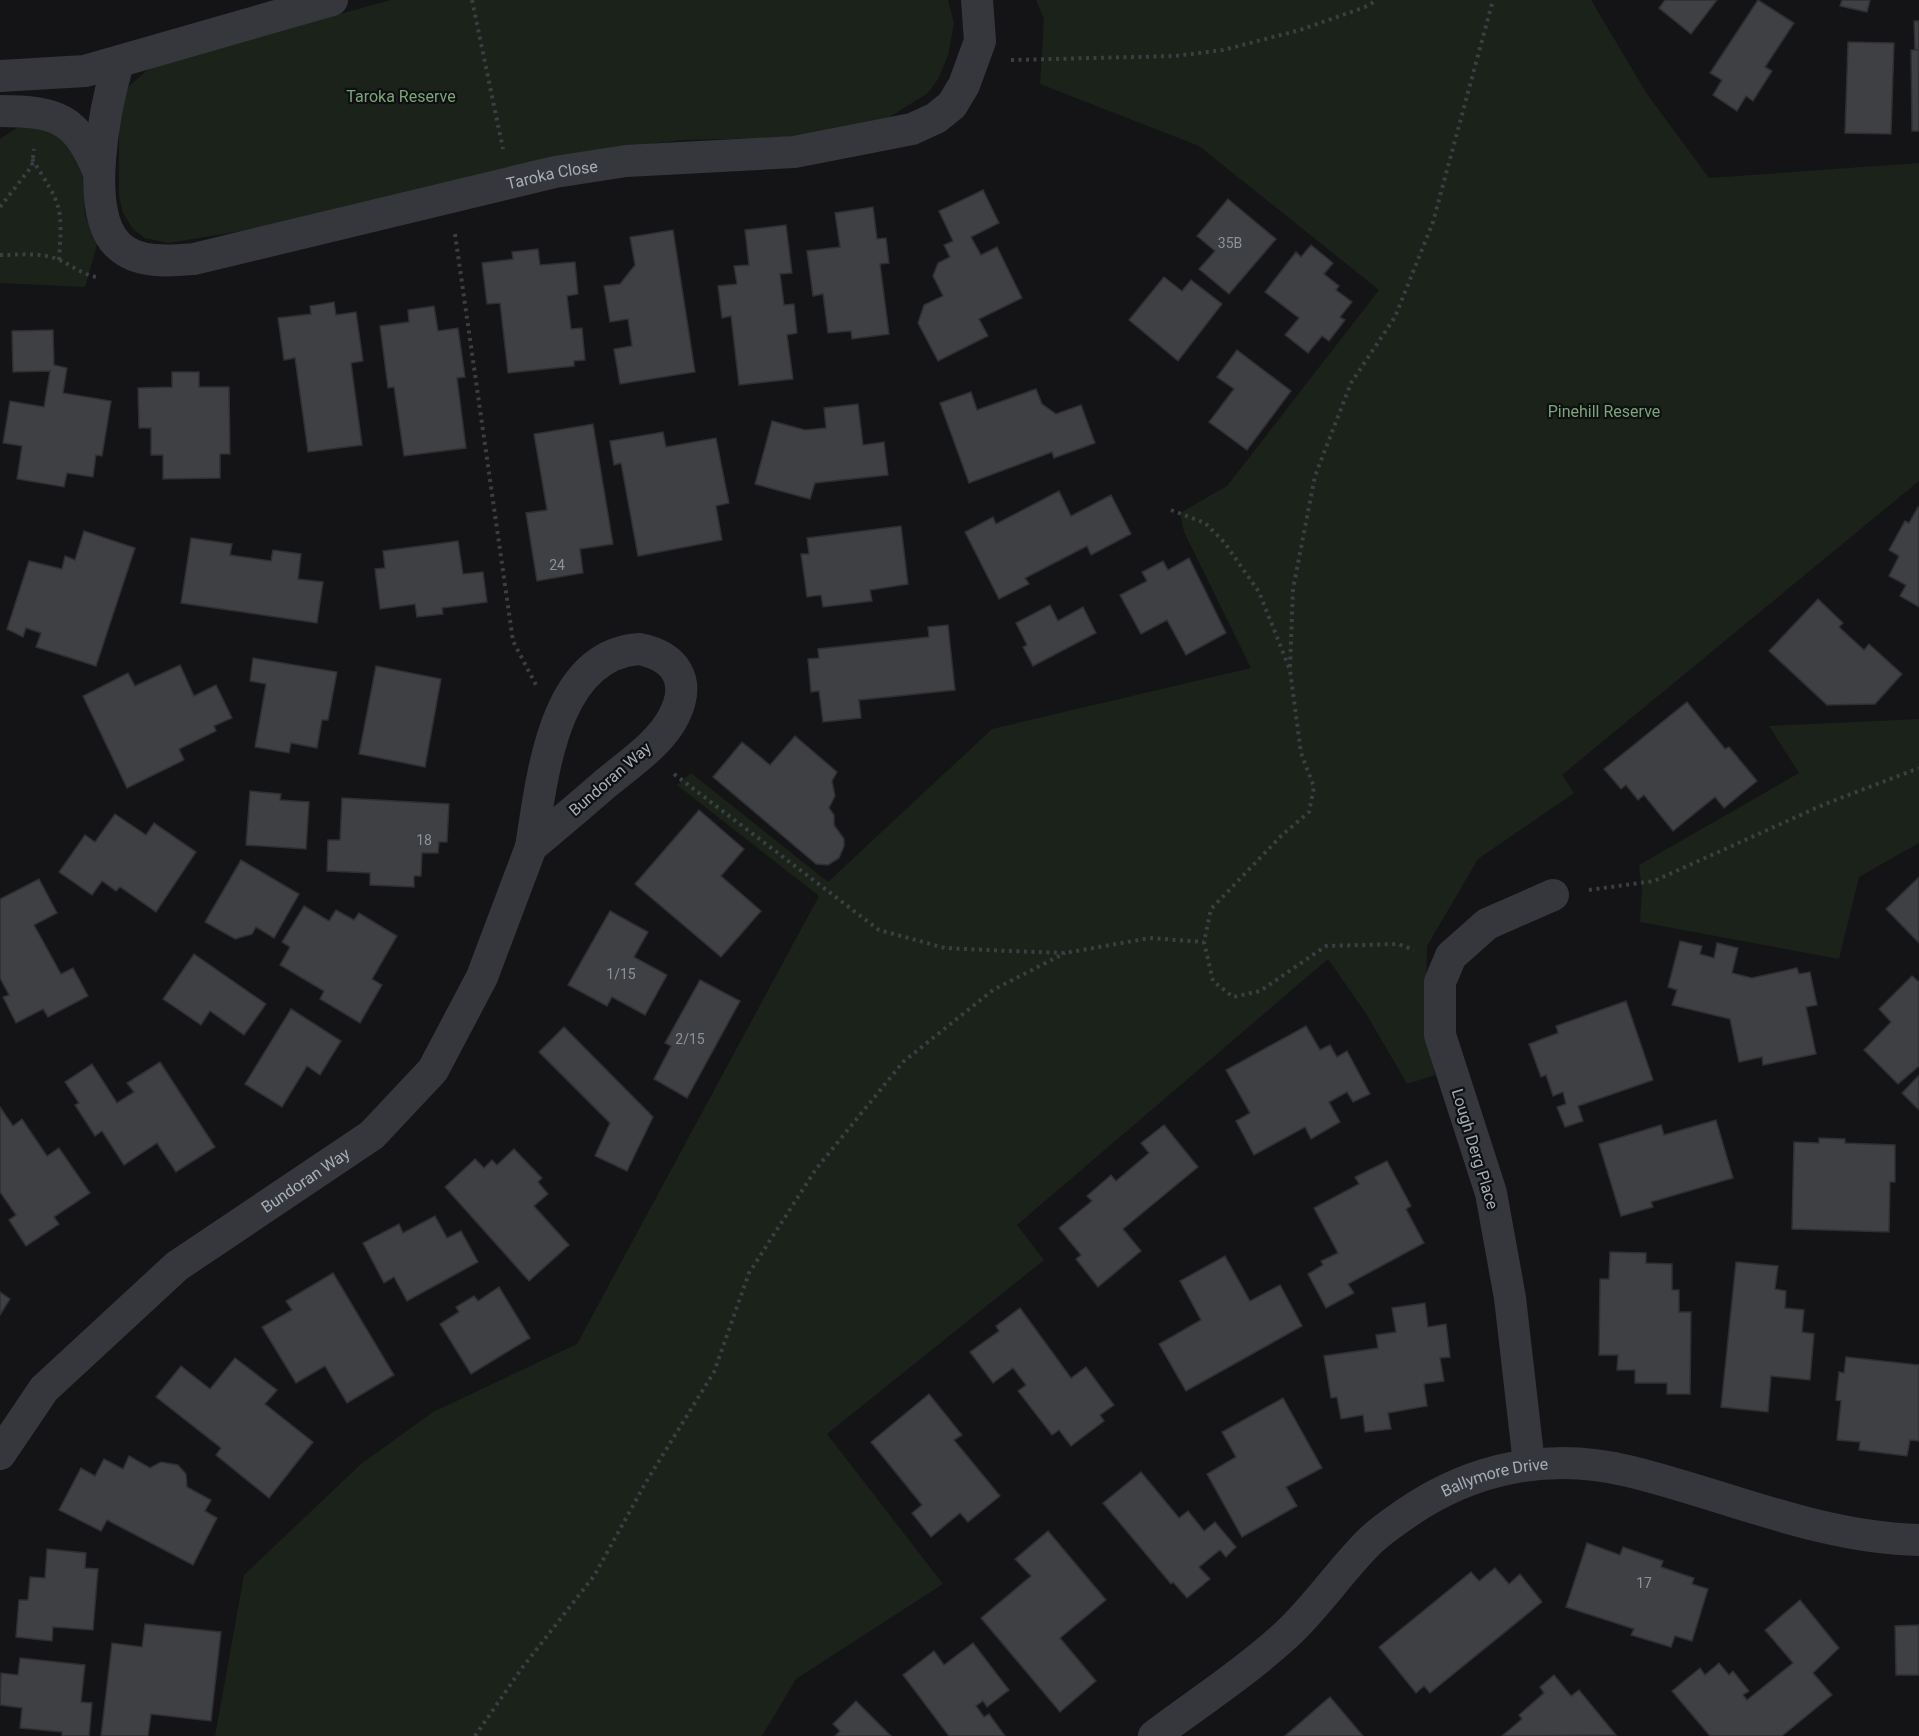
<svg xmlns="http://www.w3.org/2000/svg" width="1919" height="1736" font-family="Roboto,sans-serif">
<rect width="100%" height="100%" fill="#141416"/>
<g fill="#1a221a">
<path d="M 391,0 L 948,0 L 954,23 L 948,56 L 938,79 L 928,93 L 888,118 L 781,138 L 685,140 L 612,148 L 254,229 L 168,243 L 145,238 L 133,229 L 123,213 L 119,196 L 119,107 L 128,87 L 153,65 Z"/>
<path d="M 1036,0 L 1591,0 L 1647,94 L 1709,178 L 1919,163 L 1919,481 L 1562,775 L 1574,793 L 1478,859 L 1427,946 L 1425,1019 L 1435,1075 L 1407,1084 L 1367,1015 L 1328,959 L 1017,1225 L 1044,1260 L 827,1434 L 943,1584 L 796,1679 L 762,1736 L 215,1736 L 244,1575 L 361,1464 L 433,1412 L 577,1344 L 819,896 L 677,785 L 691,773 L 828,882 L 992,729 L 1251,668 L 1184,532 L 1180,513 L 1227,486 L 1379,290 L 1199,146 L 1040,84 L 1044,19 Z"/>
<path d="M 44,125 L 65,140 L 82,166 L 85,215 L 97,245 L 85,287 L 0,283 L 0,139 L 18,127 Z"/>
<path d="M 1919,719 L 1919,843 L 1859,877 L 1839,959 L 1640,922 L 1642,891 L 1639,865 L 1799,773 L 1769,726 Z"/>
</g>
<g fill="#3e4044" stroke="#2e2f33" stroke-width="1.5">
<path d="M 1665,0 L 1717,0 L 1691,34 L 1659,8 Z"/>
<path d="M 1758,0 L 1794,23 L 1765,67 L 1772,71 L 1753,101 L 1746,96 L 1737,111 L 1713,95 L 1722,80 L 1710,73 Z"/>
<path d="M 1842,0 L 1870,0 L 1867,12 L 1840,6 Z"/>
<path d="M 1914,21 L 1919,21 L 1919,50 L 1915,50 Z"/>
<path d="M 1848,42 L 1894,43 L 1891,134 L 1845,133 Z"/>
<path d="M 1911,50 L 1919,50 L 1919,131 L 1912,131 Z"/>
<path d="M 983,190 L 999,223 L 971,237 L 981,255 L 997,247 L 1022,298 L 979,319 L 988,336 L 938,361 L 918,323 L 924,305 L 943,296 L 933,276 L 938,263 L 950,257 L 944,245 L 953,241 L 939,211 Z"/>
<path d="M 1228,199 L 1276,239 L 1229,294 L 1199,269 L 1215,251 L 1197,236 Z"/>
<path d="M 873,207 L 877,239 L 886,238 L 889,263 L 880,264 L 889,334 L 852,339 L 851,331 L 828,333 L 823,294 L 813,296 L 807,251 L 840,247 L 835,213 Z"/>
<path d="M 786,225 L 792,273 L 780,274 L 784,305 L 794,304 L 797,333 L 787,335 L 793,379 L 739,385 L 731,316 L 722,318 L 718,286 L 737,284 L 734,266 L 749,265 L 745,230 Z"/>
<path d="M 673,230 L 695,372 L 620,384 L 614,349 L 632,346 L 628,319 L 610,322 L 604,286 L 620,284 L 635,265 L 630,237 Z"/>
<path d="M 1311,245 L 1333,263 L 1324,274 L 1339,286 L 1336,290 L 1352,302 L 1340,317 L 1345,320 L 1329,341 L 1322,336 L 1308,353 L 1285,335 L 1299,318 L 1265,292 L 1296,252 L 1301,257 Z"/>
<path d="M 538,249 L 540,265 L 575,262 L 578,294 L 567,296 L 571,329 L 582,328 L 585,360 L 574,361 L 574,366 L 508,373 L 500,303 L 487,304 L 482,263 L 513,259 L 512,252 Z"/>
<path d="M 1164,277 L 1182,291 L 1191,280 L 1222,304 L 1178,361 L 1129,320 Z"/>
<path d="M 334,302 L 336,315 L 356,312 L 363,361 L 351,363 L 362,445 L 308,452 L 295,358 L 284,360 L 278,318 L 311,314 L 310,306 Z"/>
<path d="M 434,306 L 438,331 L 458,328 L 465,377 L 457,378 L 466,448 L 404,456 L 394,387 L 388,388 L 380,326 L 409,322 L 408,310 Z"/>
<path d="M 53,330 L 54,365 L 67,368 L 63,393 L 111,401 L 102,456 L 96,455 L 93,477 L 67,473 L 64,487 L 17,479 L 22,446 L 3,443 L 10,401 L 44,407 L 50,371 L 13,372 L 12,331 Z"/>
<path d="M 1237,350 L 1291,391 L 1247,450 L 1209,422 L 1234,389 L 1217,377 Z"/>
<path d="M 172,372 L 199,372 L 199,387 L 229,387 L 230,454 L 220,454 L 220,478 L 163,479 L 163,455 L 151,455 L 151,428 L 139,428 L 138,388 L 172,387 Z"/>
<path d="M 1036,389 L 1042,404 L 1056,414 L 1081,405 L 1095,443 L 1054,458 L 1052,452 L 969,483 L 940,403 L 971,392 L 977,410 Z"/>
<path d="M 858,404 L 863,445 L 884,442 L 888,475 L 815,483 L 810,499 L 755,484 L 772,421 L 805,430 L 826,428 L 824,408 Z"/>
<path d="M 593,424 L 613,544 L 580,549 L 583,573 L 537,581 L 526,513 L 547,510 L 534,434 Z"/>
<path d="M 663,432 L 666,447 L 716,438 L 729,503 L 716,506 L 722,540 L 638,556 L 621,463 L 614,465 L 610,441 Z"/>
<path d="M 1059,491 L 1071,516 L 1111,495 L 1131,534 L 1091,555 L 1087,546 L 1025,578 L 1029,584 L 999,599 L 965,532 L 993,517 L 996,524 Z"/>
<path d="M 1918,507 L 1919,507 L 1919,607 L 1900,596 L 1906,585 L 1889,576 L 1899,556 L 1889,550 L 1905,521 L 1909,523 Z"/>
<path d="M 901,526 L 908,584 L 870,590 L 872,601 L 823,607 L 821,595 L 807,597 L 801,554 L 809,554 L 807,538 Z"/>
<path d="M 84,531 L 135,548 L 96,666 L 36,647 L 41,633 L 26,628 L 23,637 L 7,629 L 29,561 L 62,569 L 65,556 L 75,560 Z"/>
<path d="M 191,538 L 232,544 L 230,555 L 271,561 L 273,550 L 301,554 L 298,579 L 323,582 L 317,623 L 181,603 Z"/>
<path d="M 458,541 L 463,574 L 483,572 L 487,602 L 442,608 L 443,614 L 417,617 L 415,604 L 380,609 L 375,569 L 385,568 L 383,551 Z"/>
<path d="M 1189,558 L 1226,633 L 1186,655 L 1167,620 L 1141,634 L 1120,595 L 1147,581 L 1142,572 L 1163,561 L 1168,570 Z"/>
<path d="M 1818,599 L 1843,623 L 1839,627 L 1864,650 L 1869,644 L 1902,674 L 1875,704 L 1827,705 L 1769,651 Z"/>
<path d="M 1050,605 L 1058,621 L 1083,607 L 1096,633 L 1033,666 L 1023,647 L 1027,645 L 1016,623 Z"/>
<path d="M 948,625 L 955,690 L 859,700 L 861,718 L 823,722 L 819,691 L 811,692 L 808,659 L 819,658 L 818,649 L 929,637 L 928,627 Z"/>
<path d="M 253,658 L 337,672 L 328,720 L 322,720 L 317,748 L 291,743 L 289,753 L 255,747 L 266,684 L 250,681 Z"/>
<path d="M 180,665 L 194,696 L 216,685 L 232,718 L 214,726 L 216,731 L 179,749 L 184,760 L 127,788 L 83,696 L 128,673 L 135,686 Z"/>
<path d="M 376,666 L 441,679 L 425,767 L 359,754 Z"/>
<path d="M 1687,702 L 1725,749 L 1729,747 L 1757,781 L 1724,808 L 1715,797 L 1673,831 L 1644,795 L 1638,800 L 1626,785 L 1621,789 L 1604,769 Z"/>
<path d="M 795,736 L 837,772 L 832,781 L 835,796 L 829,808 L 834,815 L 834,825 L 844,839 L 844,846 L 839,858 L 828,865 L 816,864 L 713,777 L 742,742 L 770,765 Z"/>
<path d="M 250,791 L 281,794 L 280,800 L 309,802 L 306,849 L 246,845 Z"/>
<path d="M 342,798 L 449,804 L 447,842 L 439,842 L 438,853 L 422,853 L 421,876 L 414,876 L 414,887 L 370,885 L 370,873 L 327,871 L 328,840 L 340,840 Z"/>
<path d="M 699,810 L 744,849 L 721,876 L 761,911 L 721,957 L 635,884 Z"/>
<path d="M 115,814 L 146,835 L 154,823 L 196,852 L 156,912 L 120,887 L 116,891 L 102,881 L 92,895 L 59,872 L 85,835 L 95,842 Z"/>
<path d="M 241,860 L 299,894 L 274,938 L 256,927 L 252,934 L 235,939 L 205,922 Z"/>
<path d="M 1919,877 L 1919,943 L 1886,909 Z"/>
<path d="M 39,879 L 57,913 L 34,925 L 61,974 L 73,968 L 88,996 L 48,1017 L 43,1009 L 16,1023 L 3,997 L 9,995 L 0,978 L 0,899 Z"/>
<path d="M 304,906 L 329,921 L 336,910 L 354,920 L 359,913 L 397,936 L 372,979 L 382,985 L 360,1023 L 320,999 L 324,991 L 280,965 L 290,947 L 282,942 Z"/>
<path d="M 610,911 L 648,932 L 634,957 L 667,975 L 645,1015 L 612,997 L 607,1006 L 568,985 Z"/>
<path d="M 1680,941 L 1702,946 L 1700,954 L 1714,958 L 1717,943 L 1738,948 L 1732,973 L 1752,978 L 1797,968 L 1799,974 L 1810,972 L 1817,1005 L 1806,1007 L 1816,1054 L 1763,1065 L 1762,1057 L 1739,1062 L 1730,1019 L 1672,1005 L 1677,990 L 1668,987 Z"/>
<path d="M 194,954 L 266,1004 L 244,1035 L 210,1011 L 201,1025 L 163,999 Z"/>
<path d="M 1912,976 L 1919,982 L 1919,1066 L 1898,1084 L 1864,1050 L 1891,1022 L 1879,1009 Z"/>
<path d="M 700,980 L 740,1001 L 687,1098 L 654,1079 L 671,1046 L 665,1043 Z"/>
<path d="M 1626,1001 L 1653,1080 L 1578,1106 L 1583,1121 L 1565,1127 L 1557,1107 L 1566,1104 L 1563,1092 L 1553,1096 L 1546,1075 L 1541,1077 L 1529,1044 L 1558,1033 L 1556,1026 Z"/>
<path d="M 291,1009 L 341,1041 L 320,1075 L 307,1066 L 282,1107 L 245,1084 Z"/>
<path d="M 1306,1026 L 1320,1050 L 1330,1045 L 1337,1057 L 1347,1051 L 1370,1094 L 1353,1102 L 1347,1092 L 1329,1102 L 1340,1122 L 1311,1139 L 1305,1127 L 1254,1155 L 1236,1121 L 1250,1113 L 1226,1070 Z"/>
<path d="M 564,1027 L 653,1117 L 627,1171 L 595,1156 L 610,1123 L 539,1052 Z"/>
<path d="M 160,1062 L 215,1147 L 176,1172 L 157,1143 L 124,1165 L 102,1131 L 95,1136 L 75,1105 L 79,1103 L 65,1082 L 92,1064 L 117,1103 L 134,1092 L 127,1083 Z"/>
<path d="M 1919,1075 L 1919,1110 L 1902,1093 Z"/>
<path d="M 0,1107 L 13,1126 L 22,1119 L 47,1156 L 59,1148 L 90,1193 L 54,1217 L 59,1224 L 26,1246 L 9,1220 L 16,1215 L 0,1192 Z"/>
<path d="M 1716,1120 L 1733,1178 L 1651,1202 L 1653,1207 L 1621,1216 L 1599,1144 L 1661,1125 L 1664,1135 Z"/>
<path d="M 1164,1125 L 1198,1167 L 1123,1229 L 1141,1251 L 1098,1287 L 1076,1259 L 1081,1255 L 1059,1228 L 1092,1201 L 1087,1196 L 1111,1175 L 1116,1181 L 1149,1153 L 1141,1143 Z"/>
<path d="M 1819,1138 L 1845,1139 L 1845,1143 L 1895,1145 L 1895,1182 L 1890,1182 L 1889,1232 L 1792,1229 L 1794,1142 L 1819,1143 Z"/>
<path d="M 514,1149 L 542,1178 L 538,1182 L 548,1194 L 534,1206 L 569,1245 L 529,1281 L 445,1187 L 475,1159 L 484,1168 L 492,1160 L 497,1165 Z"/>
<path d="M 1387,1161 L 1411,1206 L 1406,1209 L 1424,1243 L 1348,1284 L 1354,1293 L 1326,1308 L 1308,1274 L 1323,1265 L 1321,1261 L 1338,1253 L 1314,1208 L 1359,1184 L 1355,1177 Z"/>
<path d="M 435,1216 L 447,1238 L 461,1231 L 478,1262 L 407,1301 L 394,1277 L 384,1283 L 363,1243 L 399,1224 L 403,1233 Z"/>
<path d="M 1610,1252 L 1646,1253 L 1646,1263 L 1672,1264 L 1672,1290 L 1679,1290 L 1679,1312 L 1691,1312 L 1690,1394 L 1667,1394 L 1667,1383 L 1635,1383 L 1635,1370 L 1617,1370 L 1618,1355 L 1599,1355 L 1600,1279 L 1609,1279 Z"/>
<path d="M 1225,1256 L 1250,1301 L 1280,1285 L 1302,1326 L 1186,1391 L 1159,1344 L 1201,1320 L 1180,1281 Z"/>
<path d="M 1736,1262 L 1778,1266 L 1775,1289 L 1786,1291 L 1785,1308 L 1804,1310 L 1802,1332 L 1814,1334 L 1810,1380 L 1771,1376 L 1768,1412 L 1721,1407 Z"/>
<path d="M 333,1273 L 394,1375 L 347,1403 L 325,1366 L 296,1383 L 262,1327 L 292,1310 L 286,1301 Z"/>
<path d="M 499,1287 L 530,1338 L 471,1374 L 440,1324 L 459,1312 L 456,1307 L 474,1296 L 478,1301 Z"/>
<path d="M 0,1292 L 10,1299 L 0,1315 Z"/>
<path d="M 1425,1303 L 1428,1327 L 1446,1324 L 1450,1357 L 1440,1358 L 1444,1381 L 1424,1384 L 1427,1406 L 1388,1413 L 1391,1429 L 1365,1432 L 1363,1415 L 1341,1419 L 1337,1397 L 1331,1398 L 1324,1356 L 1378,1348 L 1376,1335 L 1396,1332 L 1392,1308 Z"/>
<path d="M 1020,1308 L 1071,1378 L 1086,1367 L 1114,1405 L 1100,1415 L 1104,1421 L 1071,1446 L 1059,1430 L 1052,1435 L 1018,1391 L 1026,1385 L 1013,1368 L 993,1383 L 970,1352 L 999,1331 L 996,1326 Z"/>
<path d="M 1846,1357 L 1919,1365 L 1919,1441 L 1910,1440 L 1907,1456 L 1859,1450 L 1860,1442 L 1837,1440 L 1841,1401 L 1836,1400 L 1839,1372 L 1844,1373 Z"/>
<path d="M 235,1358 L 277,1390 L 265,1404 L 313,1442 L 269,1498 L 216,1455 L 221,1448 L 156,1397 L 181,1366 L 210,1389 Z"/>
<path d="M 929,1394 L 962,1435 L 954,1440 L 1000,1496 L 968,1522 L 960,1513 L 931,1537 L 912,1513 L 922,1505 L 871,1442 Z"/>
<path d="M 1283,1398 L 1322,1468 L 1286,1487 L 1297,1506 L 1242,1537 L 1207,1474 L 1236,1457 L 1222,1432 Z"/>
<path d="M 129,1456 L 150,1468 L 161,1462 L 178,1465 L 186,1474 L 187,1487 L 211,1500 L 205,1511 L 217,1518 L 193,1565 L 107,1520 L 101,1531 L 59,1510 L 81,1468 L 95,1476 L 104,1459 L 123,1469 Z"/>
<path d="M 1141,1472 L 1179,1518 L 1188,1511 L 1204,1531 L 1215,1522 L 1236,1547 L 1226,1557 L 1220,1550 L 1199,1567 L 1210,1579 L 1187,1598 L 1173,1582 L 1171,1584 L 1103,1503 Z"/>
<path d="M 1048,1531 L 1106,1600 L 1060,1638 L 1096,1681 L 1060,1712 L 981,1618 L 1031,1576 L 1015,1559 Z"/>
<path d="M 1587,1543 L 1620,1555 L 1623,1547 L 1663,1561 L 1661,1567 L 1694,1578 L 1692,1584 L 1708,1589 L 1692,1641 L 1675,1636 L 1671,1647 L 1631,1635 L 1634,1629 L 1566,1607 Z"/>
<path d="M 47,1549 L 86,1553 L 85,1568 L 98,1569 L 93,1630 L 53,1627 L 52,1641 L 16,1637 L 19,1600 L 28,1600 L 30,1577 L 45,1578 Z"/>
<path d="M 1495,1568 L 1509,1584 L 1520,1574 L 1542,1602 L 1430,1693 L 1424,1686 L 1416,1693 L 1379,1647 L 1471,1572 L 1479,1581 Z"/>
<path d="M 1800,1600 L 1839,1648 L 1813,1673 L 1832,1695 L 1782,1736 L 1710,1736 L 1672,1691 L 1700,1668 L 1705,1675 L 1719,1663 L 1729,1675 L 1733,1671 L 1749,1691 L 1743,1695 L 1747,1700 L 1793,1663 L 1765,1630 Z"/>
<path d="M 145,1624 L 221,1632 L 211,1721 L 151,1714 L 148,1736 L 101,1736 L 112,1643 L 142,1647 Z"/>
<path d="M 1919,1625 L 1919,1675 L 1896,1675 L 1895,1626 Z"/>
<path d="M 973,1643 L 1009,1690 L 987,1707 L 983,1701 L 976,1706 L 984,1717 L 989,1714 L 1005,1736 L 949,1736 L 903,1675 L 934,1651 L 944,1665 Z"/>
<path d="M 20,1658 L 85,1665 L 81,1702 L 92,1703 L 89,1736 L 62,1736 L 62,1732 L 20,1728 L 22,1708 L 0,1705 L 1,1673 L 18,1675 Z"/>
<path d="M 1554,1675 L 1571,1696 L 1579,1690 L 1616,1735 L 1502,1736 L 1522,1719 L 1519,1715 L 1544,1693 L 1540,1687 Z"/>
<path d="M 1330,1697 L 1363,1736 L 1285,1736 L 1324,1702 Z"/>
<path d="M 856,1701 L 891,1736 L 835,1736 L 840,1731 L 833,1724 Z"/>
</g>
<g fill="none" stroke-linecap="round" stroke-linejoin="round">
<g stroke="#3b3e43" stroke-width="4" stroke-dasharray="3 4.5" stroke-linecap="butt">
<path d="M 472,0 L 503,149"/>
<path d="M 1011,60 L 1175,56 L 1223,50 L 1300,30 L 1365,7 L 1377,0"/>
<path d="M 32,159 C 61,205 63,205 59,260"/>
<path d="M 0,207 L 32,166 L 34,149"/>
<path d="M 455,234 L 513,641 L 536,685"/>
<path d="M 0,255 C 19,255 39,252 57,259 C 72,265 79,273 96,277"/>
<path d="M 1171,510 L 1205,523 L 1224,542 L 1259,592 L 1290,670 L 1301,753 L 1314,787 L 1309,812 L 1282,835 L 1211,909 L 1204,942 L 1213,981 L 1233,997 L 1260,991 L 1326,946 L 1398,944 L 1414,950"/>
<path d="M 1290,667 L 1293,589 L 1315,476 L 1351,383 L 1395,317 L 1433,222 L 1493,0"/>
<path d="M 674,774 L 879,930 L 945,948 L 1009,951 L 1065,953 L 1150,938 L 1204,942"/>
<path d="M 1589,890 L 1654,881 L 1825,804 L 1919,768"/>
<path d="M 475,1736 L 522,1668 L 594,1576 L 646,1482 L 714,1372 L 749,1273 L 816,1169 L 903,1062 L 993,990 L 1065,953"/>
</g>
<g stroke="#35373c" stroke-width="32">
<path id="s1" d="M 118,63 C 106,104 82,214 119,246 C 138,264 170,261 194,259 L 555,172 L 626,161 L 794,152 L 912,129 L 936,118 L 952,105 L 964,85 L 980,41 L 977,0"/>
<path d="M 0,76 L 85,71 L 332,0"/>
<path d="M 0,111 C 57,111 77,118 99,173"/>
<path d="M 639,649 C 675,656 692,680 674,716 C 660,744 629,764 605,784 C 581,805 556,826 531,847 C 542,781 552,655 639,649 Z"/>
<path id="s2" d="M 0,1454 L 44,1389 L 177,1266 L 372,1135 L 433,1070 L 482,977 L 531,847"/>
<path d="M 1529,1464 L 1510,1298 L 1491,1193 L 1440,1035 L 1440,982 L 1451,956 L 1487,924 L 1553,895"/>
<path id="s3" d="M 1154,1736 C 1198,1703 1247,1671 1287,1634 C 1317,1606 1340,1571 1369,1542 C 1380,1531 1395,1521 1408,1512 C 1474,1467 1551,1452 1628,1471 C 1724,1494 1819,1538 1919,1540"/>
</g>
</g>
<g text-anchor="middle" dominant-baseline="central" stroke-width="4.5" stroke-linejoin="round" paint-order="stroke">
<g font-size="14" fill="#8b929b">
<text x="1230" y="243">35B</text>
<text x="557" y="565">24</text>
<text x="424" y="840">18</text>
<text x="621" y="974">1/15</text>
<text x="690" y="1039">2/15</text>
<text x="1644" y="1583">17</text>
</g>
<g font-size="16" fill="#7ca57a" stroke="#0f1011">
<text x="401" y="96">Taroka Reserve</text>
<text x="1604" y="411">Pinehill Reserve</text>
</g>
<g font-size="16" fill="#a5adb8" stroke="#0f1011">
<text stroke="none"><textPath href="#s1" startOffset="636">Taroka Close</textPath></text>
<text transform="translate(610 779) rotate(-41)">Bundoran Way</text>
<text transform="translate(1475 1149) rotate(73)">Lough Derg Place</text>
<text stroke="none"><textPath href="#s2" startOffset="414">Bundoran Way</textPath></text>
<text stroke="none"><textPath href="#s3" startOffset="435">Ballymore Drive</textPath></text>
</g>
</g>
</svg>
